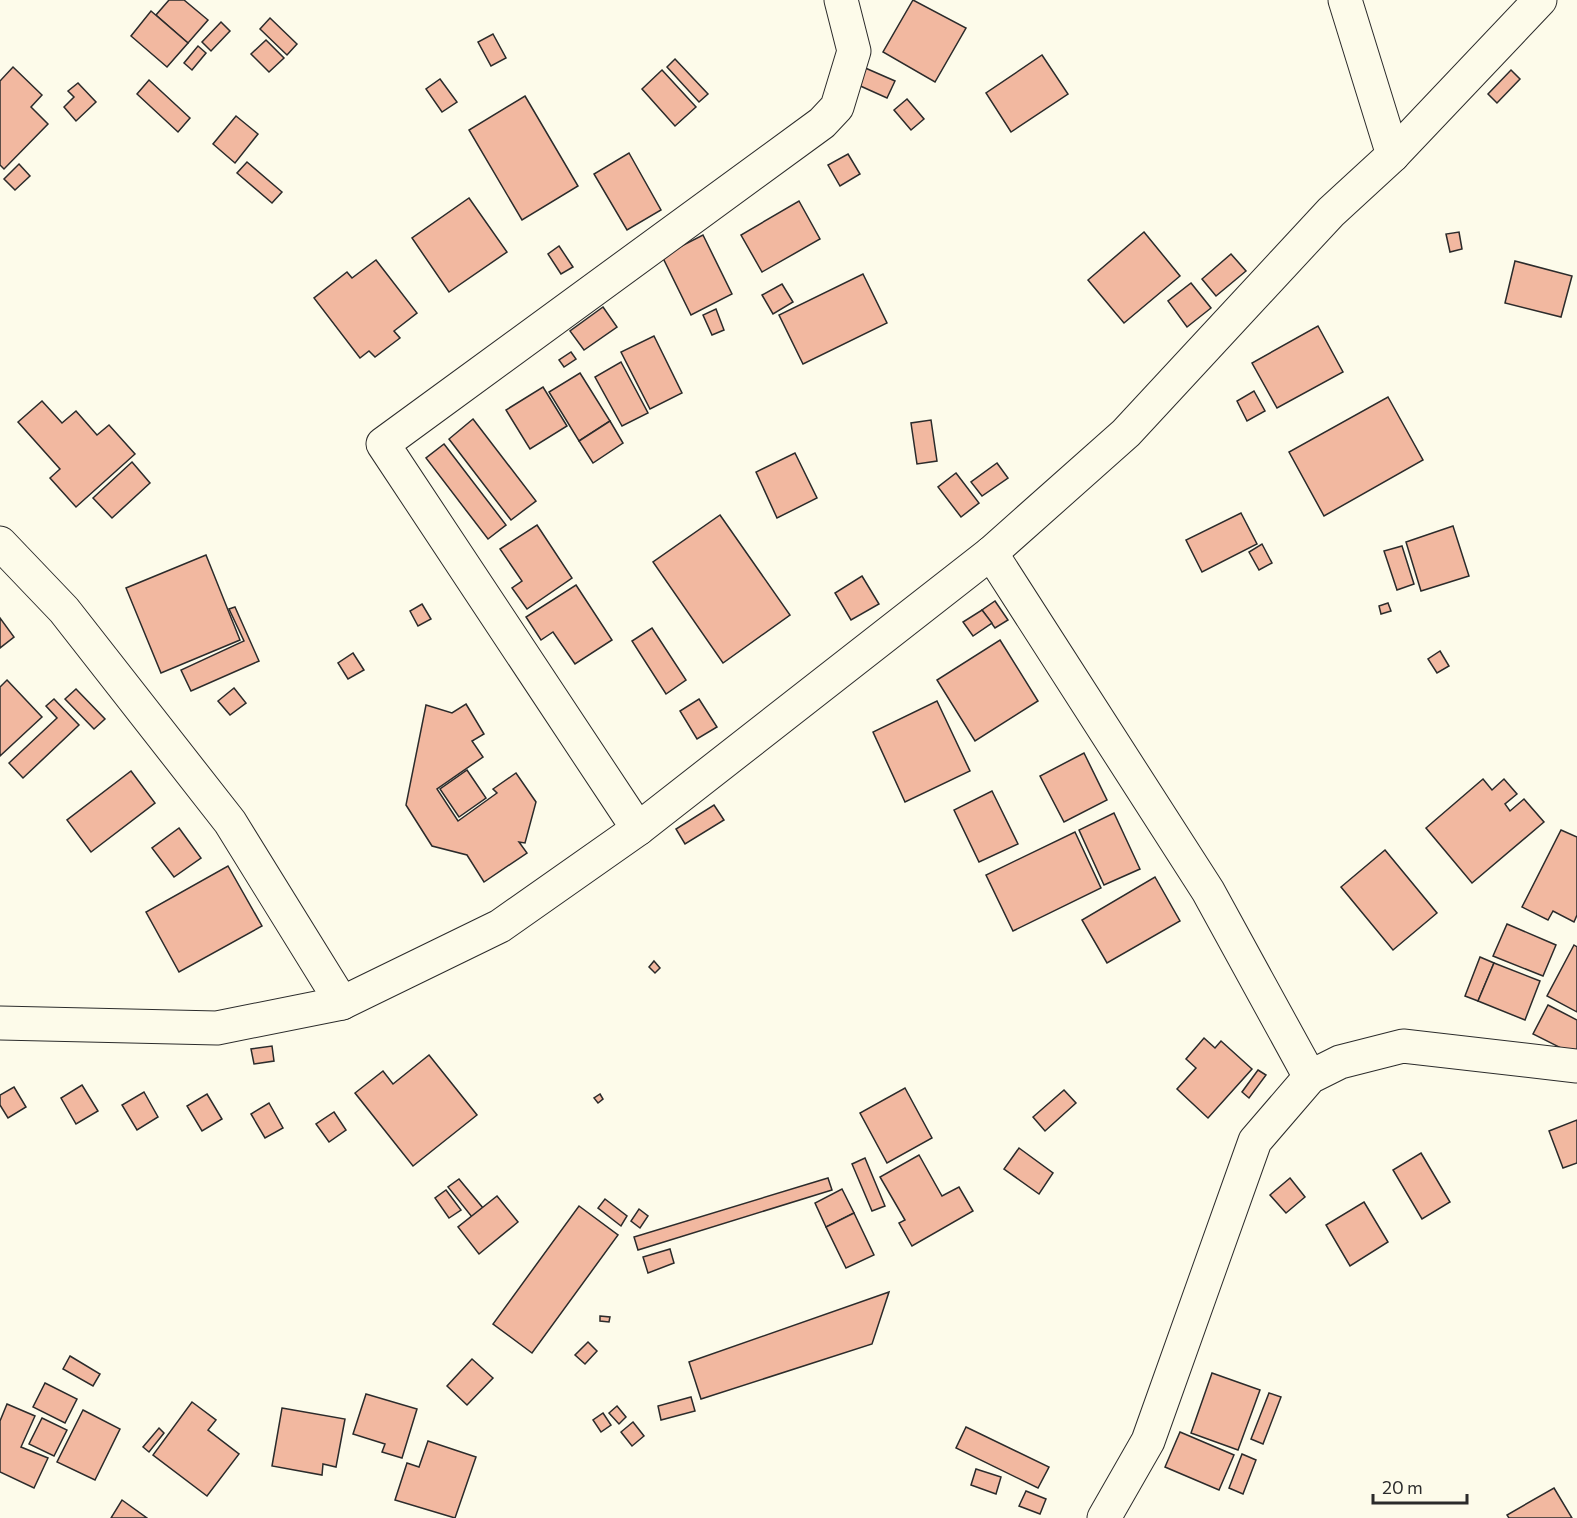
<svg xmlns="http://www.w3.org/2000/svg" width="1577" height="1518" font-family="Commissioner,sans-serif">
<rect width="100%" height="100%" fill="#fdfbea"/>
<g fill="#f2b8a0" stroke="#2b2b2b" stroke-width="1.5">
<path d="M 169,0 L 184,0 L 208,20 L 188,43 L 156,15 Z"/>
<path d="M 913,0 L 966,28 L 935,82 L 883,52 Z"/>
<path d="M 151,11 L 188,43 L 167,67 L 131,36 Z"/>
<path d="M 270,18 L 297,44 L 287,55 L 260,29 Z"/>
<path d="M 221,22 L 230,31 L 211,51 L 202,42 Z"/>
<path d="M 493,34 L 506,58 L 491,66 L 478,42 Z"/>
<path d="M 266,40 L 284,58 L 269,72 L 251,54 Z"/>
<path d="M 198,46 L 206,53 L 192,70 L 184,63 Z"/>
<path d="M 1042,55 L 1068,94 L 1011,132 L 986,93 Z"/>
<path d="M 675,59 L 708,94 L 699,102 L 667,67 Z"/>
<path d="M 13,67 L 42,95 L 31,107 L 48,124 L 4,169 L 0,165 L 0,81 Z"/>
<path d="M 863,67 L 895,81 L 887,98 L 856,84 Z"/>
<path d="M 662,70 L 696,107 L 675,126 L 642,89 Z"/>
<path d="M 1511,70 L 1520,79 L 1497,103 L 1488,94 Z"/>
<path d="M 440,79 L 457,102 L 442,112 L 426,89 Z"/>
<path d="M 149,80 L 190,118 L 178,132 L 137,94 Z"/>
<path d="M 78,83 L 96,102 L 76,121 L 64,107 L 74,97 L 68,91 Z"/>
<path d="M 525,96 L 578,186 L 522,220 L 469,130 Z"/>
<path d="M 907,99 L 924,119 L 911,130 L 894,110 Z"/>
<path d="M 236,116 L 258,134 L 235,163 L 213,144 Z"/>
<path d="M 629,153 L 661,210 L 627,230 L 594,174 Z"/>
<path d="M 848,154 L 860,174 L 840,186 L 828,165 Z"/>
<path d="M 247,162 L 282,192 L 272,203 L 237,173 Z"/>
<path d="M 19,164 L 30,176 L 15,190 L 4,179 Z"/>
<path d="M 469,198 L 507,252 L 449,292 L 412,238 Z"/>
<path d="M 799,201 L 820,239 L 762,272 L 741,235 Z"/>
<path d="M 1144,232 L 1180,276 L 1124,323 L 1088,280 Z"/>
<path d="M 1459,232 L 1462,249 L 1450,252 L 1446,234 Z"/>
<path d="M 703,235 L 732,294 L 691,315 L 662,256 Z"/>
<path d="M 559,246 L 573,267 L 561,274 L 548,254 Z"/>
<path d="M 1231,254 L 1246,271 L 1216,296 L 1202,279 Z"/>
<path d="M 376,260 L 417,313 L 394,331 L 400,338 L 375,357 L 369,351 L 360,358 L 314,298 L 347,272 L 352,278 Z"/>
<path d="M 1515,261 L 1572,276 L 1561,317 L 1505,303 Z"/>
<path d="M 863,274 L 887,323 L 803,364 L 779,315 Z"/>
<path d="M 1191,283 L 1211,308 L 1187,327 L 1168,301 Z"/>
<path d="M 782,284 L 793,302 L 773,314 L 762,295 Z"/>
<path d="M 603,307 L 617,327 L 584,350 L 570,331 Z"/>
<path d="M 716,309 L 724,330 L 712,335 L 703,315 Z"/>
<path d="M 1318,326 L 1343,372 L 1277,408 L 1252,363 Z"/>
<path d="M 654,336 L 682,393 L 650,409 L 621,352 Z"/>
<path d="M 571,352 L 576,359 L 564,367 L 559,360 Z"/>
<path d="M 621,362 L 648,413 L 622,426 L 595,377 Z"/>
<path d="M 580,373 L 610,421 L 579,441 L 549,392 Z"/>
<path d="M 543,387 L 567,426 L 530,449 L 506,410 Z"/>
<path d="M 1254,391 L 1265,411 L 1247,421 L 1237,401 Z"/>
<path d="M 1388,397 L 1423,460 L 1324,516 L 1289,452 Z"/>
<path d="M 42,401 L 62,423 L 76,411 L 97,435 L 109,425 L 135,454 L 76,507 L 50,478 L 60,469 L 18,422 Z"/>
<path d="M 473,419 L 536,501 L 511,520 L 449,439 Z"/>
<path d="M 931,420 L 937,461 L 917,464 L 911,423 Z"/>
<path d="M 610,421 L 623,443 L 593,463 L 579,441 Z"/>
<path d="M 444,444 L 506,525 L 488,539 L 426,458 Z"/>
<path d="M 795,453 L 817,498 L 777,518 L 756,472 Z"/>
<path d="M 132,462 L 150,483 L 112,518 L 93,498 Z"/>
<path d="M 997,463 L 1008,478 L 982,496 L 971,482 Z"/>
<path d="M 956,473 L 979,503 L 961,517 L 938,487 Z"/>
<path d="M 1241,513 L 1257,544 L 1202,572 L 1186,540 Z"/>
<path d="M 720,515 L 790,615 L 723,663 L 653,562 Z"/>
<path d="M 537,525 L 572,578 L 527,609 L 512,588 L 522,581 L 500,549 Z"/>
<path d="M 1453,526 L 1469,576 L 1421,591 L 1406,542 Z"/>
<path d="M 1262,544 L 1272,563 L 1259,570 L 1249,552 Z"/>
<path d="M 1402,546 L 1414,584 L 1397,590 L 1384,551 Z"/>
<path d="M 206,555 L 240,640 L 161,673 L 126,588 Z"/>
<path d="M 862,576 L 879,604 L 851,620 L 835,593 Z"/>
<path d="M 576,585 L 612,640 L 575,664 L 553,632 L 541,640 L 526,617 Z"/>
<path d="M 995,601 L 1008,620 L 995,628 L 982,610 Z"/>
<path d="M 1388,603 L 1391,611 L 1381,614 L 1379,606 Z"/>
<path d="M 422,604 L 431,619 L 418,626 L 410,611 Z"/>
<path d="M 235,607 L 259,661 L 191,691 L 181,670 L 244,641 L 229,609 Z"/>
<path d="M 982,610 L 992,623 L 973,636 L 963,622 Z"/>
<path d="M 0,618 L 14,637 L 0,648 Z"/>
<path d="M 652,628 L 686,680 L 666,694 L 632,641 Z"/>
<path d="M 1000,640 L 1038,701 L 975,741 L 937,680 Z"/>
<path d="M 1440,651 L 1449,666 L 1437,673 L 1428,659 Z"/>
<path d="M 353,653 L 364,670 L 348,679 L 338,663 Z"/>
<path d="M 7,680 L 42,717 L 0,756 L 0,687 Z"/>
<path d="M 234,688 L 246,703 L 230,715 L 218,701 Z"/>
<path d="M 76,689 L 105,719 L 94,729 L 65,699 Z"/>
<path d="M 54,699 L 79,725 L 23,778 L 9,763 L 57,718 L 46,706 Z"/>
<path d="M 699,699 L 717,727 L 697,739 L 680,711 Z"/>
<path d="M 937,701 L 970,771 L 905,802 L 873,732 Z"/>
<path d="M 466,704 L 484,734 L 472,741 L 483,757 L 437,789 L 458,821 L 497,793 L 493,789 L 516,773 L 536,802 L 525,843 L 519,842 L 527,853 L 484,882 L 467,855 L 432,846 L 406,805 L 426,705 L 452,713 Z"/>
<path d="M 1084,753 L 1107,800 L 1064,822 L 1040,776 Z"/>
<path d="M 467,770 L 486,798 L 459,817 L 440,789 Z"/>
<path d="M 131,771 L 155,803 L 91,852 L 67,820 Z"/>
<path d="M 1483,779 L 1492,790 L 1504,779 L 1517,794 L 1505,804 L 1510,811 L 1524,799 L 1544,822 L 1472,883 L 1426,828 Z"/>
<path d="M 992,791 L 1018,844 L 979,862 L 954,810 Z"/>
<path d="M 714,805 L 724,820 L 685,844 L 676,829 Z"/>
<path d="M 1114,813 L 1140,869 L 1104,885 L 1079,830 Z"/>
<path d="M 179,828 L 201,858 L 174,877 L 152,848 Z"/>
<path d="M 1561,830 L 1577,837 L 1577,915 L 1574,922 L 1553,911 L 1548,920 L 1522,907 Z"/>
<path d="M 1075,832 L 1101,888 L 1013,931 L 986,875 Z"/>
<path d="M 1385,850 L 1437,913 L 1393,950 L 1341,887 Z"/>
<path d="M 228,866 L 262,926 L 179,972 L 146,912 Z"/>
<path d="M 1155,877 L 1180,921 L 1107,963 L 1082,920 Z"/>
<path d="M 1507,924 L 1556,945 L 1543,976 L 1493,956 Z"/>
<path d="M 1574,945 L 1577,947 L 1577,1012 L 1547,996 Z"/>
<path d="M 1480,957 L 1494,963 L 1478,1001 L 1465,996 Z"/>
<path d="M 654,961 L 660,968 L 655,973 L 649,967 Z"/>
<path d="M 1494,963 L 1540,981 L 1525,1020 L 1478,1001 Z"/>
<path d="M 1548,1005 L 1577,1020 L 1577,1056 L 1533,1034 Z"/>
<path d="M 1204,1038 L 1215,1048 L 1221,1041 L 1252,1069 L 1208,1118 L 1177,1089 L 1196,1068 L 1186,1059 Z"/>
<path d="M 272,1046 L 274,1061 L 254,1064 L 251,1049 Z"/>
<path d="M 429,1055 L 477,1115 L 413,1166 L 355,1093 L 383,1071 L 393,1084 Z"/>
<path d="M 1258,1070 L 1266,1075 L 1249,1098 L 1242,1092 Z"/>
<path d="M 82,1085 L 98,1111 L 76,1124 L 61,1098 Z"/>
<path d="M 14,1087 L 26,1107 L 8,1118 L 0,1105 L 0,1095 Z"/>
<path d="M 905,1088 L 932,1138 L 887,1163 L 860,1113 Z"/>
<path d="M 1064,1090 L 1076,1103 L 1045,1131 L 1033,1117 Z"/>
<path d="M 144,1092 L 158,1117 L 137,1130 L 122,1105 Z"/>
<path d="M 207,1094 L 222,1119 L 202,1131 L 187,1106 Z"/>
<path d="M 600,1094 L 603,1099 L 598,1103 L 594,1098 Z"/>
<path d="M 269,1103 L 283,1128 L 265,1138 L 251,1114 Z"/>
<path d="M 334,1112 L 346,1130 L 329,1142 L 316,1124 Z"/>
<path d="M 1577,1120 L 1577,1163 L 1563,1168 L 1549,1131 Z"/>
<path d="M 1019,1148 L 1053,1173 L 1039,1194 L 1004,1169 Z"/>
<path d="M 1421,1153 L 1450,1202 L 1422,1219 L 1393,1170 Z"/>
<path d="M 919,1155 L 942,1196 L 959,1187 L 973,1211 L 912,1246 L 899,1223 L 905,1220 L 880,1177 Z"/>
<path d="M 865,1158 L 885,1206 L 872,1211 L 852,1164 Z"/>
<path d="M 828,1178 L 832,1190 L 638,1250 L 634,1237 Z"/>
<path d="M 1290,1178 L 1305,1197 L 1286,1213 L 1270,1195 Z"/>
<path d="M 459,1179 L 483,1208 L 472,1217 L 448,1187 Z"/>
<path d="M 842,1189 L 854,1213 L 826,1227 L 815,1203 Z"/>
<path d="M 446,1190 L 461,1210 L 449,1218 L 435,1198 Z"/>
<path d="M 497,1196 L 518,1222 L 479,1254 L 458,1227 Z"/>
<path d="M 605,1199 L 627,1216 L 621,1226 L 598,1208 Z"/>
<path d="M 1364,1202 L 1388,1242 L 1350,1266 L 1326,1225 Z"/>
<path d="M 579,1206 L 618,1235 L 532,1353 L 493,1324 Z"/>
<path d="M 639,1209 L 648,1216 L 640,1228 L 631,1221 Z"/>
<path d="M 854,1213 L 874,1255 L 846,1268 L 826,1227 Z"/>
<path d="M 670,1249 L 674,1263 L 648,1273 L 643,1257 Z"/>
<path d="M 889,1292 L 872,1344 L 701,1399 L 689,1362 Z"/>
<path d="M 600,1316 L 610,1317 L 609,1322 L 600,1321 Z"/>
<path d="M 588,1342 L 597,1351 L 585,1364 L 575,1355 Z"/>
<path d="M 70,1356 L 100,1374 L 93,1386 L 63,1369 Z"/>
<path d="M 472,1359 L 493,1378 L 467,1405 L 447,1386 Z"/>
<path d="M 1212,1373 L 1260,1390 L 1238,1450 L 1191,1433 Z"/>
<path d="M 45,1383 L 77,1399 L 65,1423 L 33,1407 Z"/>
<path d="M 1269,1393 L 1281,1397 L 1263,1444 L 1251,1439 Z"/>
<path d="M 366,1394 L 417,1409 L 402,1458 L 382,1452 L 385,1444 L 353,1434 Z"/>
<path d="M 691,1397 L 695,1411 L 661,1420 L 658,1406 Z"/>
<path d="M 192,1402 L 216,1420 L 208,1430 L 239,1454 L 207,1496 L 153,1455 Z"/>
<path d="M 7,1404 L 35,1416 L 21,1447 L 48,1458 L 34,1488 L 0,1472 L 0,1421 Z"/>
<path d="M 617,1406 L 626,1417 L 619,1424 L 609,1413 Z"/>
<path d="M 282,1408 L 345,1419 L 336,1467 L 323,1464 L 322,1475 L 272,1466 Z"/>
<path d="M 83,1410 L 120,1429 L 95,1480 L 57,1462 Z"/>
<path d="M 603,1413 L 611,1425 L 601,1432 L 593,1420 Z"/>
<path d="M 42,1418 L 67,1430 L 54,1456 L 29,1444 Z"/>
<path d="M 633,1422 L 644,1436 L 632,1446 L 621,1432 Z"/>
<path d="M 966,1427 L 1049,1467 L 1038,1488 L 956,1448 Z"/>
<path d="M 159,1428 L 164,1433 L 149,1452 L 143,1447 Z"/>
<path d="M 1180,1432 L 1234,1455 L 1219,1490 L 1165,1467 Z"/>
<path d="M 428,1441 L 476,1457 L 455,1518 L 395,1500 L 407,1463 L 419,1467 Z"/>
<path d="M 1242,1454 L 1256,1460 L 1243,1494 L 1229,1488 Z"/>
<path d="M 976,1469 L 1001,1477 L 996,1494 L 971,1485 Z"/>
<path d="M 1554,1488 L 1572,1518 L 1509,1518 L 1507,1515 Z"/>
<path d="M 1026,1491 L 1046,1499 L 1040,1514 L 1019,1506 Z"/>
<path d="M 122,1500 L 147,1518 L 111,1518 Z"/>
</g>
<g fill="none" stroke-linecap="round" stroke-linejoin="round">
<g stroke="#2b2b2b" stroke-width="35">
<g id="minor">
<path d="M 1345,0 L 1393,155"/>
<path d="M 0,543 L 64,610 L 230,822 L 342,1003"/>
<path d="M 991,553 L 1208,891 L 1310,1077"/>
<path d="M 638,829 L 383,444 L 822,123 L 837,107 L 854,51 L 841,0"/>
<path d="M 0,1023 L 217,1028 L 342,1003 L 500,926 L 638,829 L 991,553 L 1126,433 L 1331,212 L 1393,155 L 1540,0"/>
<path d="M 1104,1518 L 1148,1441 L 1255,1141 L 1310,1077 L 1340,1062 L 1403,1046 L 1577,1066"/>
</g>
</g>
<use href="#minor" stroke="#fdfbea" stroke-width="33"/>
</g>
<path d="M1373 1494v9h94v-9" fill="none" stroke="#2b2b2b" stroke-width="3"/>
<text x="1382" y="1494" font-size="18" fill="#2b2b2b" stroke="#fdfbea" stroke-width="4.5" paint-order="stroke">20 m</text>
</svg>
